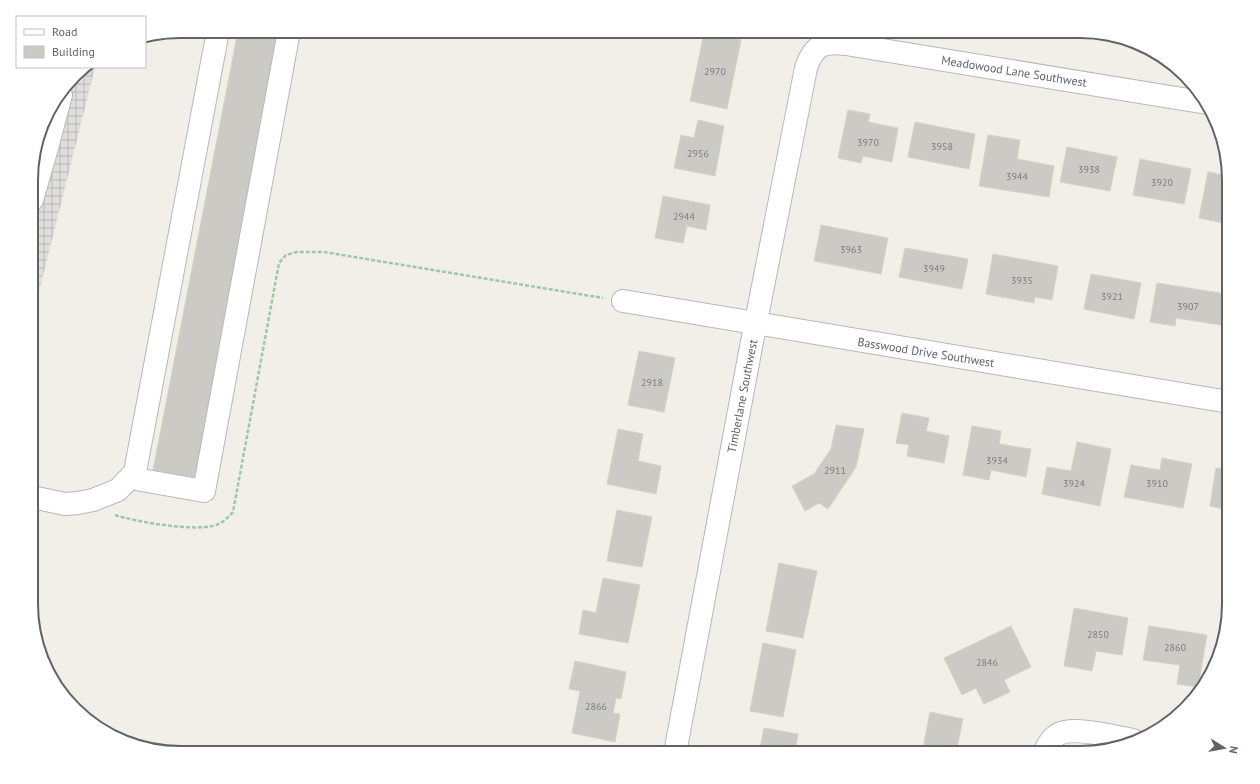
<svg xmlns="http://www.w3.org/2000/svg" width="1260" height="784" font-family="'PT Sans',sans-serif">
<defs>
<pattern id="industrial-grid" width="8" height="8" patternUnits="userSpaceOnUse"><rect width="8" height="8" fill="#e0deda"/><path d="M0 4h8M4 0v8" fill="none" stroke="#b9b8b5"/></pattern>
</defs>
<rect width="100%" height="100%" fill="#f1efe8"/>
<path fill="url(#industrial-grid)" d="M 83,67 L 95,67 L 35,308 L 32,314 L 32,160 L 46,114 Z"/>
<g fill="#cccac5" stroke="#d6d1c6">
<path d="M 238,31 L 282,31 L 196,478 L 153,470 Z"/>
<path d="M 704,33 L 741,40 L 727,109 L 690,101 Z"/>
<path d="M 848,110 L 870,114 L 868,122 L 898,128 L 892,162 L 863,156 L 861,163 L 838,158 Z"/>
<path d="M 698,120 L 724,126 L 715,176 L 674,168 L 681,135 L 694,138 Z"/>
<path d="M 915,122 L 975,134 L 969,169 L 908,157 Z"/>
<path d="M 988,135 L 1020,140 L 1017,159 L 1054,166 L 1049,197 L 979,186 Z"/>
<path d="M 1067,147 L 1117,157 L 1110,191 L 1060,182 Z"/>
<path d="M 1140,159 L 1191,169 L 1184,204 L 1133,195 Z"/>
<path d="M 1208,172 L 1229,176 L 1229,224 L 1199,218 Z"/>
<path d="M 663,196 L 710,205 L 706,230 L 687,226 L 683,243 L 655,238 Z"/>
<path d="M 821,225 L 888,238 L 881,274 L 814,261 Z"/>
<path d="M 905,248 L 968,259 L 962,289 L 899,277 Z"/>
<path d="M 993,254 L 1058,266 L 1052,300 L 1035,297 L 1034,303 L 986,294 Z"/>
<path d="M 1091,274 L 1141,283 L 1134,319 L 1084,309 Z"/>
<path d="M 1157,283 L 1226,294 L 1221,325 L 1176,318 L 1175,326 L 1150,322 Z"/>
<path d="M 639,351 L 675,358 L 664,412 L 628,405 Z"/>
<path d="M 902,413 L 929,418 L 926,431 L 949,436 L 944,463 L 907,456 L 909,445 L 896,443 Z"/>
<path d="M 836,425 L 864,429 L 856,467 L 828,509 L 819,503 L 805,511 L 792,486 L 814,474 L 831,449 Z"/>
<path d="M 972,426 L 1001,431 L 999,444 L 1031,449 L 1026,477 L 991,470 L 989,480 L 963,475 Z"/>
<path d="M 618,429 L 643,434 L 638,461 L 661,466 L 656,494 L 607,484 Z"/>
<path d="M 1077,442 L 1111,449 L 1100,506 L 1042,494 L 1047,467 L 1071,471 Z"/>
<path d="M 1162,458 L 1192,464 L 1183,508 L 1124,497 L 1131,465 L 1160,470 Z"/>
<path d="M 1216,468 L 1229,470 L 1229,510 L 1210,506 Z"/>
<path d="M 617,510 L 652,517 L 642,567 L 607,561 Z"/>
<path d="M 779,563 L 817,571 L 803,638 L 766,631 Z"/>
<path d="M 603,578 L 640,585 L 628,643 L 579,634 L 583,610 L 596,613 Z"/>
<path d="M 1074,608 L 1128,618 L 1122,655 L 1096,651 L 1092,671 L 1064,666 Z"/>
<path d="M 1011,626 L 1031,667 L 1004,680 L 1010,692 L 984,704 L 976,688 L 962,695 L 944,658 Z"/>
<path d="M 1149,626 L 1207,635 L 1198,687 L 1177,684 L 1180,665 L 1143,660 Z"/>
<path d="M 763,643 L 796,650 L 783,717 L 750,711 Z"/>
<path d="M 575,661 L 626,672 L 621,699 L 616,698 L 613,713 L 620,714 L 615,742 L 572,733 L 580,691 L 569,689 Z"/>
<path d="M 930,712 L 963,719 L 956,753 L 922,753 Z"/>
<path d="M 764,728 L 798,734 L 795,753 L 759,753 Z"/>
</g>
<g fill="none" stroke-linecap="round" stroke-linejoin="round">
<g stroke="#b5b8bc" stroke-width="24">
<g id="minor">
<path d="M 32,200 L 47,148 L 61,95"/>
<path d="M 623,301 L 1229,402"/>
<path d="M 130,478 L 204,491 L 289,31"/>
<path d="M 32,497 L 65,504 L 78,503 L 93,500 L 118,490 L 135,472 L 218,31"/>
<path d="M 675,753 L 751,347 L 806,68 C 814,45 823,41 846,44 L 1207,103"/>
<path d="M 1044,753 C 1047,746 1051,739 1057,735 C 1072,725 1115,737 1133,740"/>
</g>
</g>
<path stroke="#9cc7a9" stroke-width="2.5" stroke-dasharray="4 2" stroke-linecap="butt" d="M 115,515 C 137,522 194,532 216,525 C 223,523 228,517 233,512 L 279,263 L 286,255 L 297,252 L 324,252 L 603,298"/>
<use href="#minor" stroke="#fff" stroke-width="22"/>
</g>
<g text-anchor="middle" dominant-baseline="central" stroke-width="3.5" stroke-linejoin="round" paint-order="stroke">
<g font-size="10" fill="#7a7d7f">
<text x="715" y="71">2970</text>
<text x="868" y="142">3970</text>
<text x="942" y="146">3958</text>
<text x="698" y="153">2956</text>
<text x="1089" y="169">3938</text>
<text x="1017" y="176">3944</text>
<text x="1162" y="182">3920</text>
<text x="684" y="216">2944</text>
<text x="851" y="249">3963</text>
<text x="934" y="268">3949</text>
<text x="1022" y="280">3935</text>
<text x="1112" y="296">3921</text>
<text x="1188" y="306">3907</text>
<text x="652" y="382">2918</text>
<text x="997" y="460">3934</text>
<text x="835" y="470">2911</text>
<text x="1074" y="483">3924</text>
<text x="1157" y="483">3910</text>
<text x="1098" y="634">2850</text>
<text x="1175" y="647">2860</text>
<text x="987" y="662">2846</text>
<text x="596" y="706">2866</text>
</g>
<g font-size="12" fill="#5f6368" stroke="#fff">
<text transform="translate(1014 71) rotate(9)">Meadowood Lane Southwest</text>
<text transform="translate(926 352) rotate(9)">Basswood Drive Southwest</text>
<text transform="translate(742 396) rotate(-79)">Timberlane Southwest</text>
</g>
</g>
<path d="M0 0H1260V784H0ZM180 38H1080A142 142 0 0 1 1222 180V604A142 142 0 0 1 1080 746H180A142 142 0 0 1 38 604V180A142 142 0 0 1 180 38Z" fill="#fff" fill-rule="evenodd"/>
<path fill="none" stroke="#5f6368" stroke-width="2" d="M180 38H1080A142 142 0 0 1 1222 180V604A142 142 0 0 1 1080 746H180A142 142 0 0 1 38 604V180A142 142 0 0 1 180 38Z"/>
<rect x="16" y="16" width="130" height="52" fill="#ffffff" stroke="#bfc1c3"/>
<rect x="24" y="29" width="20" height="6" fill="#ffffff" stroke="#bfc1c3"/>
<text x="52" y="36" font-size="12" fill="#5f6368">Road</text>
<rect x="24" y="46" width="20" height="12" fill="#cccac5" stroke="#bfc1c3"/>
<text x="52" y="56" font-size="12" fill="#5f6368">Building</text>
<g transform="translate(1224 748) rotate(101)" stroke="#ffffff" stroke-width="3" paint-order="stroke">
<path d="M0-3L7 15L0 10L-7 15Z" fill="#5f6368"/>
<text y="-6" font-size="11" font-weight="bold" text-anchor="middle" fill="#5f6368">N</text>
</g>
</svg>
